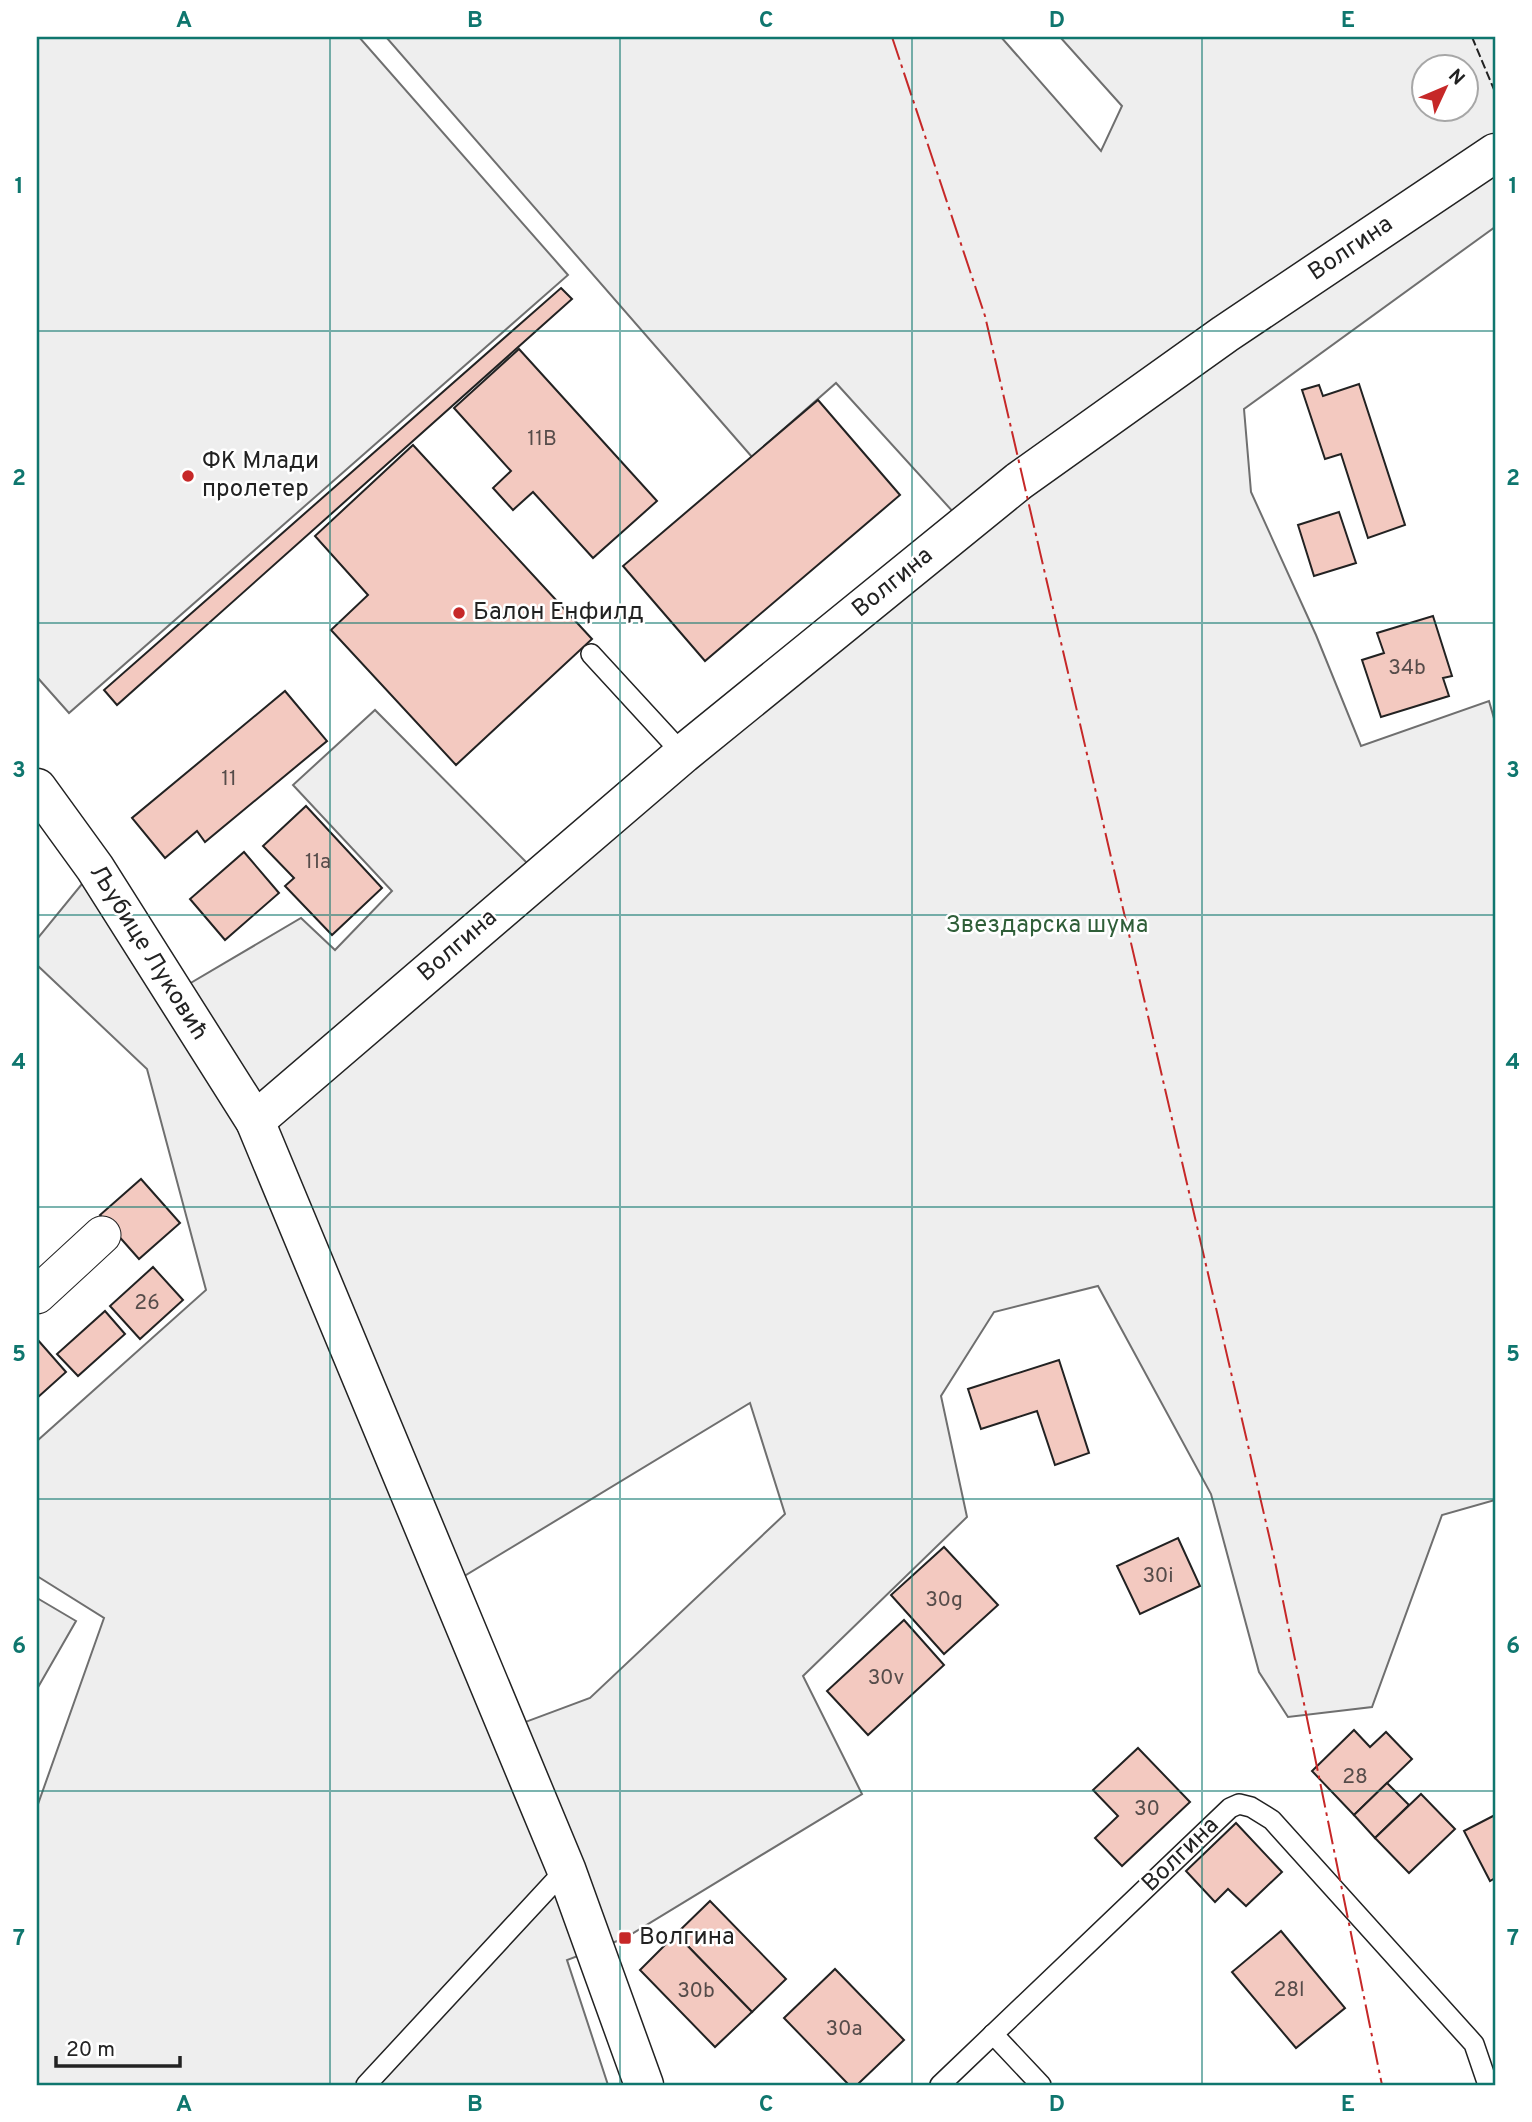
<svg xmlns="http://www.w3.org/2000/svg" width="1532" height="2122" font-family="Overpass,sans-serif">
<rect width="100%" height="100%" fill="#fff"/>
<g fill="#eee" stroke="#6f6f6f" stroke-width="2" fill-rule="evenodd">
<path d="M 37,37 L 359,37 L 568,275 L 69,713 L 37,677 Z"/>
<path d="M 386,37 L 1001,37 L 1101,151 L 1122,106 L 1060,37 L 1495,37 L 1495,227 L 1244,409 L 1251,492 L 1316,635 L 1361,746 L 1489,701 L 1495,722 L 1495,1500 L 1442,1515 L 1372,1707 L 1288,1717 L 1259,1672 L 1211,1494 L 1098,1286 L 994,1312 L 941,1396 L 967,1517 L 803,1676 L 862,1794 L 625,1938 L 567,1960 L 608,2085 L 37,2085 L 37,1807 L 104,1618 L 37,1576 L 37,1441 L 206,1290 L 147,1069 L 37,965 L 37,939 L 95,868 L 177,991 L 301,918 L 335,950 L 392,891 L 293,785 L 375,710 L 540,876 L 965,525 L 836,383 L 752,457 ZM 1424,66 L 1466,66 L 1466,108 L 1424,108 ZM 750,1403 L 785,1514 L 590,1698 L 496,1733 L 448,1586 Z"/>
<path d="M 37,1598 L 76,1621 L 37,1689 Z"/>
</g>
<g fill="#f3c9c0" stroke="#222" stroke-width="2">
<path d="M 561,288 L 572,299 L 117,705 L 104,690 Z"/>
<path d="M 519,349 L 657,501 L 593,558 L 533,492 L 513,510 L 493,488 L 511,471 L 454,408 Z"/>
<path d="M 1359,384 L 1405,525 L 1368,538 L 1341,454 L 1325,459 L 1302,390 L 1319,385 L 1323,396 Z"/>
<path d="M 818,400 L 900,495 L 705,661 L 623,566 Z"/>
<path d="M 413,445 L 592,639 L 456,765 L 331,630 L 368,595 L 315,536 Z"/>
<path d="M 1339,512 L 1356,563 L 1314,576 L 1298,525 Z"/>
<path d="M 1433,616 L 1452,676 L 1443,678 L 1449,696 L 1381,717 L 1362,660 L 1384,653 L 1377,633 Z"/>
<path d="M 285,691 L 327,741 L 205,842 L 197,831 L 165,858 L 132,818 Z"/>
<path d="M 306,806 L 382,888 L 332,935 L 285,886 L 294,878 L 263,846 Z"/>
<path d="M 244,852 L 279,893 L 225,940 L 190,899 Z"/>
<path d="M 141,1179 L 180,1223 L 139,1259 L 100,1215 Z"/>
<path d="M 153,1267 L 183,1300 L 140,1339 L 110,1306 Z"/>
<path d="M 105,1311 L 125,1334 L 78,1376 L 57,1354 Z"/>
<path d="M 37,1339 L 66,1372 L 37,1398 Z"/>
<path d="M 1059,1360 L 1089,1453 L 1055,1465 L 1037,1411 L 981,1429 L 968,1389 Z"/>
<path d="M 1178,1538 L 1200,1586 L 1140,1614 L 1117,1566 Z"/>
<path d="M 944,1547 L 998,1605 L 944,1654 L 891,1595 Z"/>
<path d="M 904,1620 L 944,1665 L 868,1735 L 827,1691 Z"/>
<path d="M 1354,1730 L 1370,1747 L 1386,1732 L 1412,1759 L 1354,1815 L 1312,1771 Z"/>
<path d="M 1138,1748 L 1190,1802 L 1122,1866 L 1095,1838 L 1118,1816 L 1093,1790 Z"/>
<path d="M 1387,1783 L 1409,1805 L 1375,1838 L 1354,1815 Z"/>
<path d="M 1421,1794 L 1455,1829 L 1409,1873 L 1375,1838 Z"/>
<path d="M 1495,1815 L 1495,1878 L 1490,1881 L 1464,1831 Z"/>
<path d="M 1236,1823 L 1282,1872 L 1246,1906 L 1228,1889 L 1215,1902 L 1186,1871 Z"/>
<path d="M 710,1901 L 786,1979 L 752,2012 L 676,1934 Z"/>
<path d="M 1281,1931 L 1345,2008 L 1296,2048 L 1232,1972 Z"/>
<path d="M 676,1934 L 752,2012 L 715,2047 L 640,1970 Z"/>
<path d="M 835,1969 L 904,2040 L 857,2085 L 849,2085 L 784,2018 Z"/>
</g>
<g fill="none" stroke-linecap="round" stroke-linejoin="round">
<g stroke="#222" stroke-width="22">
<g id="lane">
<path d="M 591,654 L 683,754"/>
<path d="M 993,2034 L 1041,2085"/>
<path d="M 366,2085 L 566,1869"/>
<path d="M 940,2085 L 1230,1808 L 1239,1804 L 1251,1807 L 1272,1820 L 1474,2044 L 1488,2085"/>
</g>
</g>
<g stroke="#222" stroke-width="39">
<path id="street" d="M 37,1295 L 102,1235"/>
</g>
<g stroke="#222" stroke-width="41">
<g id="secondary">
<path d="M 37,788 L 95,868 L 255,1121 L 566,1869 L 644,2085"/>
<path d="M 255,1121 L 683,754 L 1019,481 L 1225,334 L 1495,153"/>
</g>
</g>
<use href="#lane" stroke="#fff" stroke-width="19"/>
<use href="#street" stroke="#fff" stroke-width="37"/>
<use href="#secondary" stroke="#fff" stroke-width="38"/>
<path stroke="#222" stroke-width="2" stroke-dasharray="9 3.5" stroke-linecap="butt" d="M 1472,37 L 1495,92"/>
<path stroke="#c62828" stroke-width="2" stroke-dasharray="24 5 3.5 5" stroke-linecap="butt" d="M 892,37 L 985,316 L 1274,1557 L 1382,2085"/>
</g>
<path fill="none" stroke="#0f766e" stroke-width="2" stroke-opacity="0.55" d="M 330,37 L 330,2085M 620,37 L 620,2085M 912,37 L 912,2085M 1202,37 L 1202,2085M 37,331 L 1495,331M 37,623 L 1495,623M 37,915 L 1495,915M 37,1207 L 1495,1207M 37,1499 L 1495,1499M 37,1791 L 1495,1791"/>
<g fill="#c62828" stroke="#fff" stroke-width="2.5">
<circle cx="188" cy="476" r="7"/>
<circle cx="459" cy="613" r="7"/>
<rect x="618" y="1931" width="14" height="14" rx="3.5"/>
</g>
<g text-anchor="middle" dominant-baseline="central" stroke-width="5" stroke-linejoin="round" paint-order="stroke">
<g font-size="21" fill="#564c4a">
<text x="542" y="439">11B</text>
<text x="1407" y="668">34b</text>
<text x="229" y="779">11</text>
<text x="318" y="862">11a</text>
<text x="147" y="1303">26</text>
<text x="1158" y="1576">30i</text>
<text x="944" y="1600">30g</text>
<text x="886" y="1678">30v</text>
<text x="1355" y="1777">28</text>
<text x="1147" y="1809">30</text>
<text x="1289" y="1990">28l</text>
<text x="696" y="1991">30b</text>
<text x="844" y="2029">30a</text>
</g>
<g font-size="24" fill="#222" stroke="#fff">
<text transform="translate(1351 249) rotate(-34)">Волгина</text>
<text transform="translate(893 583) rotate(-39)">Волгина</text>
<text transform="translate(458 946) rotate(-41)">Волгина</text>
<text transform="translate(148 953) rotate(58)">Љубице Луковић</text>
<text transform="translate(1181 1855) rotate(-44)">Волгина</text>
</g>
<g font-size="24" fill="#222" stroke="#fff" text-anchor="start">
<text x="202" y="462">ФК Млади<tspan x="202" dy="28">пролетер</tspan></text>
<text x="473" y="613">Балон Енфилд</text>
<text x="639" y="1938">Волгина</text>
</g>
<g font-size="24" fill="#2f5e38" stroke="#fff">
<text x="1047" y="926">Звездарска шума</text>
</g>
</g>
<rect width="1532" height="2122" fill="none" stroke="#ffffff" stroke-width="77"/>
<g transform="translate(1445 88) rotate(46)"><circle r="33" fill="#ffffff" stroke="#a7a7a7" stroke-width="2"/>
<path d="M0-5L12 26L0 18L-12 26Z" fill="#c62828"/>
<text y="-10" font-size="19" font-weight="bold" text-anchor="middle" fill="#222222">N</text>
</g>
<path d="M56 2056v10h124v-10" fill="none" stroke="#222222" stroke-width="3.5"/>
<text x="66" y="2056" font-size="21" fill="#222222" stroke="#ffffff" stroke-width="5" paint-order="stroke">20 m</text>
<rect x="38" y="38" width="1456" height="2046" fill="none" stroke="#0f766e" stroke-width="2.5"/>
<g font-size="23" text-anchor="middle" font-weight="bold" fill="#0f766e">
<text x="184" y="27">A</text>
<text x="475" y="27">B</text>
<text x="766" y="27">C</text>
<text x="1057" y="27">D</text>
<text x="1348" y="27">E</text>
<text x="19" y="193">1</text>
<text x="1513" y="193">1</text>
<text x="19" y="485">2</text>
<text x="1513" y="485">2</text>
<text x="19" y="777">3</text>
<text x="1513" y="777">3</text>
<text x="19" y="1069">4</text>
<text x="1513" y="1069">4</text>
<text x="19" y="1361">5</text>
<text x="1513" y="1361">5</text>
<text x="19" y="1653">6</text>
<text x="1513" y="1653">6</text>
<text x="19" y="1945">7</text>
<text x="1513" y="1945">7</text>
<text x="184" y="2111">A</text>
<text x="475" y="2111">B</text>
<text x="766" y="2111">C</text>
<text x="1057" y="2111">D</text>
<text x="1348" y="2111">E</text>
</g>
</svg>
